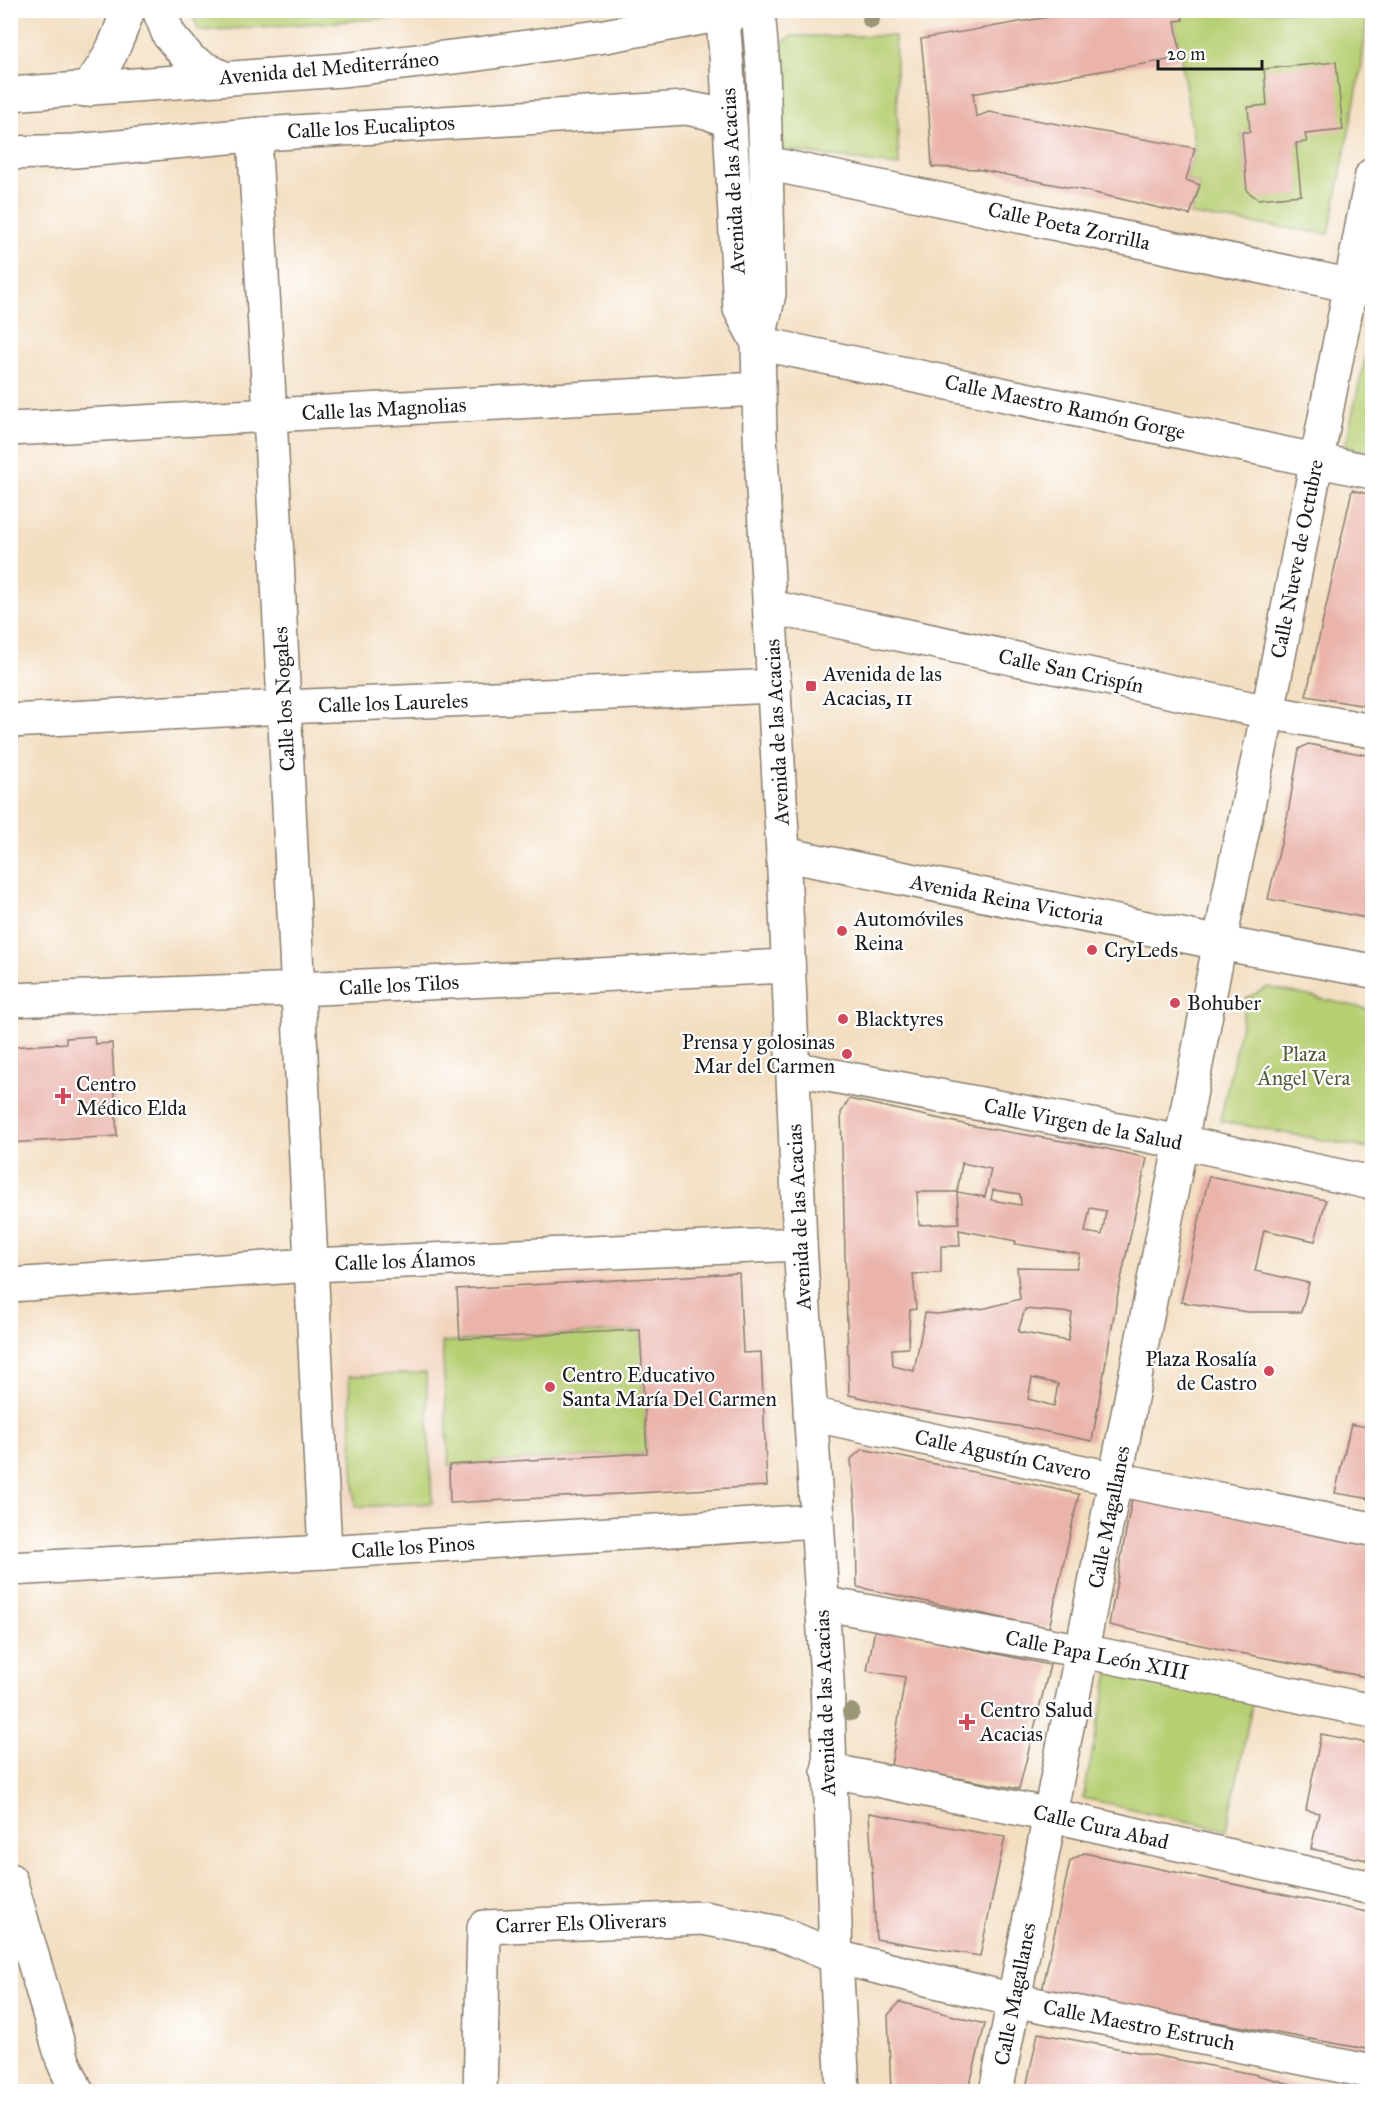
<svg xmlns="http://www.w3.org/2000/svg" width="1383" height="2102" font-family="'IM FELL Great Primer',serif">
<rect width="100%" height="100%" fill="#fff"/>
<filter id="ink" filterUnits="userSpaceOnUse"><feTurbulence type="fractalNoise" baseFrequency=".0167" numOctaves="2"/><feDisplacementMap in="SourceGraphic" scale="12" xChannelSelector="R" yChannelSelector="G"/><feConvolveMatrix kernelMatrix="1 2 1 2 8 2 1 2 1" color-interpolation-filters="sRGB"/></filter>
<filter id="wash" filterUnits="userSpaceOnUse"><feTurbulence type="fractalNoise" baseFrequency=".008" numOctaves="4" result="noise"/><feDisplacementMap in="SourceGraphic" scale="24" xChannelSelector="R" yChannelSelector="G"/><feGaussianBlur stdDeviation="1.35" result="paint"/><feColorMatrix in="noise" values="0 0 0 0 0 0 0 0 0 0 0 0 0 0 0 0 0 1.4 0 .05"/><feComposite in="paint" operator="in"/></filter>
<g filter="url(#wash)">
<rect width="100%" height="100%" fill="#f3dec1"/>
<path fill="#f2d4be" d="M 760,1267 L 767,1486 L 342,1518 L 332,1288 Z"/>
<g fill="#b7cf73" stroke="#6a7648" stroke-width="1.5" fill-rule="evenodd">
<path d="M 191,11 L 498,11 L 199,31 Z"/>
<path d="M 1181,11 L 1367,11 L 1362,65 L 1329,234 L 1190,215 L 1200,185 L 1186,180 L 1195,148 L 1175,21 L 1183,19 ZM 1267,105 L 1305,134 L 1306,142 L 1296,143 L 1248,191 L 1242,133 L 1250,132 Z"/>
<path d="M 792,36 L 895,36 L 899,166 L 777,149 L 778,46 Z"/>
<path d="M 1372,326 L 1372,453 L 1345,447 Z"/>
<path d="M 1268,987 L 1372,1010 L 1372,1149 L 1220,1121 L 1247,998 Z"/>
<path d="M 640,1330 L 647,1453 L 449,1465 L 442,1342 Z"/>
<path d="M 426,1373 L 432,1503 L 355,1507 L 349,1376 Z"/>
<path d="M 1110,1668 L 1253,1699 L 1227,1830 L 1083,1798 Z"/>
</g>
<g id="blocks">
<g fill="#eab4ab" fill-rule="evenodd">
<path d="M 1089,10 L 1181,10 L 1183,20 L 1175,21 L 1181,58 L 1077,75 L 978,93 L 973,93 L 976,117 L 989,112 L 1195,148 L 1186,180 L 1200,185 L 1190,215 L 1082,190 L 977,169 L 932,167 L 929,115 L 921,39 Z"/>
<path d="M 1336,62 L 1343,130 L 1305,134 L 1307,142 L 1296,143 L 1301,195 L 1258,199 L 1247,191 L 1242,132 L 1250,132 L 1248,107 L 1267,105 L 1264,69 Z"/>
<path d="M 1352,490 L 1372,495 L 1372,707 L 1306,696 Z"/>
<path d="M 1308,744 L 1372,756 L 1372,919 L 1268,899 L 1288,813 L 1299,749 Z"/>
<path d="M 94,1036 L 95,1044 L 112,1043 L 117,1136 L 10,1143 L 10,1057 L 13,1057 L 12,1047 L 66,1043 L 66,1038 Z"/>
<path d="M 849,1099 L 968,1125 L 1103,1148 L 1147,1158 L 1117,1298 L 1092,1441 L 1023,1427 L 910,1409 L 849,1395 L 841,1113 ZM 962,1163 L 991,1169 L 985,1197 L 957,1192 ZM 993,1190 L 1020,1194 L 1021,1205 L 991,1200 ZM 917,1192 L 957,1192 L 959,1223 L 919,1225 ZM 1090,1208 L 1106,1211 L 1102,1235 L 1085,1232 ZM 959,1230 L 1016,1241 L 1015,1244 L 1080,1254 L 1077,1268 L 1017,1267 L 1020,1299 L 986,1308 L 937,1314 L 925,1313 L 914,1371 L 893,1366 L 892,1349 L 908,1348 L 910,1310 L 916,1309 L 913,1274 L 941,1273 L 941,1246 L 960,1246 ZM 1025,1309 L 1072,1313 L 1068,1341 L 1018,1332 ZM 1032,1378 L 1058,1384 L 1054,1406 L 1028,1399 Z"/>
<path d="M 1209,1176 L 1326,1200 L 1315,1241 L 1264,1230 L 1255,1271 L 1309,1283 L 1301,1312 L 1248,1312 L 1181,1302 Z"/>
<path d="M 739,1273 L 743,1353 L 761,1352 L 767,1486 L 450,1503 L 449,1465 L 647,1453 L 640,1330 L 460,1339 L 457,1289 Z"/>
<path d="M 1351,1424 L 1372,1428 L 1372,1499 L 1335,1493 Z"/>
<path d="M 862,1449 L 1079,1494 L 1049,1628 L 857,1587 L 856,1517 L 851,1459 Z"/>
<path d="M 1132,1498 L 1372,1539 L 1372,1678 L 1224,1650 L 1109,1625 Z"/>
<path d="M 875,1629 L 1050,1665 L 1019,1789 L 891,1766 L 905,1677 L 867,1671 Z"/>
<path d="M 1321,1734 L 1372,1744 L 1372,1861 L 1311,1849 L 1319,1813 L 1306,1810 Z"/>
<path d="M 869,1813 L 1005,1837 L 980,1956 L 876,1939 Z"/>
<path d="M 1084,1853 L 1372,1913 L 1372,2050 L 1042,1991 L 1070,1861 Z"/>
<path d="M 900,2002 L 985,2024 L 968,2092 L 891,2092 L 888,2015 Z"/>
<path d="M 1038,2033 L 1253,2074 L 1321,2092 L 1025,2092 Z"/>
</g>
</g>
</g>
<g filter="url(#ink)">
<use href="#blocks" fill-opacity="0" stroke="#887d6e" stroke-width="1.5"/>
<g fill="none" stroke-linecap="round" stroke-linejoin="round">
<g stroke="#887d6e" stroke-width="36">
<g id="minor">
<path d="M 159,10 L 169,35 L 192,62 L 223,78"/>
<path d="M 722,10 L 727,67 L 740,309 L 758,343"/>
<path d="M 758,10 L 763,68 L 766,163 L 769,294 L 758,343 L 760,435 L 786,908 L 800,1244 L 827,1680 L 836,1957 L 843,2092"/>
<path d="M 86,90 C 108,64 117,42 128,10"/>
<path d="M 10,94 L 342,70 L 478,54 L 605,36 L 722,14 L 749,10"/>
<path d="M 262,134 L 255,153 L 270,415 L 325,1552"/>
<path d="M 10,153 L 75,151 L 262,134 L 686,108 L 707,112 L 729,121"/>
<path d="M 766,163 L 1372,290"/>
<path d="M 758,343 L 1372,472"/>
<path d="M 10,429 L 758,389"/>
<path d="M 770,607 L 1268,712 L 1372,731"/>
<path d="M 10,721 L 284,707 L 775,686"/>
<path d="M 783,854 L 1220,943 L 1372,971"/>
<path d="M 10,1000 L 298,989 L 788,966"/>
<path d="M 792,1068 L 1181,1142 L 1372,1183"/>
<path d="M 10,1285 L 311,1265 L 800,1244"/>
<path d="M 810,1414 L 1116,1479 L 1372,1529"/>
<path d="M 10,1569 L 325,1552 L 816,1521"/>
<path d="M 821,1603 L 1083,1651 L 1372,1711"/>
<path d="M 828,1770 L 1050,1815 L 1372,1888"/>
<path d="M 10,1880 L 63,2061 L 77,2092"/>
<path d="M 480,2092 L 484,1927 L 703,1918 L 779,1933 L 836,1957 L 1014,2000 L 1372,2072"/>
<path d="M 996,2092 L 1231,885 L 1268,712 L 1372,175"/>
</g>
</g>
<use href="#minor" stroke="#fff" stroke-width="33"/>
</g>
<g fill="#9a9677">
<circle cx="871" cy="20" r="9"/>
<circle cx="851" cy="1712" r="9"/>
</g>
</g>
<g fill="#d1495b" stroke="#fff" stroke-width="2">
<rect x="805" y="680" width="12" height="12" rx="3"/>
<circle cx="842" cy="931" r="6"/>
<circle cx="1092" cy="950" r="6"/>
<circle cx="1175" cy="1003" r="6"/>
<circle cx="843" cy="1019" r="6"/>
<circle cx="847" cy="1054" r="6"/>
<path d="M60 1087h6v6h6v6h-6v6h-6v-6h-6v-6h6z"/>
<circle cx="1269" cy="1371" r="6"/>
<circle cx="550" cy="1387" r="6"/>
<path d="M964 1713h6v6h6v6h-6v6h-6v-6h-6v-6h6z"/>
</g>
<g text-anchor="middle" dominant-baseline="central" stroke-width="4.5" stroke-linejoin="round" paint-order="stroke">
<g font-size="21" fill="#1c1c1c" stroke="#fff">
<text transform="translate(329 68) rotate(-5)">Avenida del Mediterráneo</text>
<text transform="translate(371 127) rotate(-3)">Calle los Eucaliptos</text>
<text transform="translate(733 181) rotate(-93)">Avenida de las Acacias</text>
<text transform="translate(1069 226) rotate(12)">Calle Poeta Zorrilla</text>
<text transform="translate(1065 407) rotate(12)">Calle Maestro Ramón Gorge</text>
<text transform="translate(384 409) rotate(-3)">Calle las Magnolias</text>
<text transform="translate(1297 559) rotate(-79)">Calle Nueve de Octubre</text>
<text transform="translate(1071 671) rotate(12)">Calle San Crispín</text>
<text transform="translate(284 699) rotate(-93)">Calle los Nogales</text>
<text transform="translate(393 703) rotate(-2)">Calle los Laureles</text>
<text transform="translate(777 732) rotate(-93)">Avenida de las Acacias</text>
<text transform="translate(1007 900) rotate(11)">Avenida Reina Victoria</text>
<text transform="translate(399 985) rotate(-3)">Calle los Tilos</text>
<text transform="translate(1083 1124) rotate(11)">Calle Virgen de la Salud</text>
<text transform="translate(799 1217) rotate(-93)">Avenida de las Acacias</text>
<text transform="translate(405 1261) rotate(-2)">Calle los Álamos</text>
<text transform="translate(1003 1455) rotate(12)">Calle Agustín Cavero</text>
<text transform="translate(1109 1517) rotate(-79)">Calle Magallanes</text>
<text transform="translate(413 1547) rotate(-4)">Calle los Pinos</text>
<text transform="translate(1097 1655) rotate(11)">Calle Papa León XIII</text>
<text transform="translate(825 1703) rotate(-92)">Avenida de las Acacias</text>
<text transform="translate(1101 1827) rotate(13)">Calle Cura Abad</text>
<text transform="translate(581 1923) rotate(-2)">Carrer Els Oliverars</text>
<text transform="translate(1015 1994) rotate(-79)">Calle Magallanes</text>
<text transform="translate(1139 2025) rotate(11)">Calle Maestro Estruch</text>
</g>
<g font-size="21" fill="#1c1c1c" stroke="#fff" text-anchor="start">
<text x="823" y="674">Avenida de las<tspan x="823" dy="24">Acacias, 11</tspan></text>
<text x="854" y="919">Automóviles<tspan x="854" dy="24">Reina</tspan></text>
<text x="1104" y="950">CryLeds</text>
<text x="1187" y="1003">Bohuber</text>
<text x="855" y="1019">Blacktyres</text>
<text x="835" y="1042" text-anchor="end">Prensa y golosinas<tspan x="835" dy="24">Mar del Carmen</tspan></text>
<text x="76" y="1084">Centro<tspan x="76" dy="24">Médico Elda</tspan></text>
<text x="1257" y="1359" text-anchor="end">Plaza Rosalía<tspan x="1257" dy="24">de Castro</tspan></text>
<text x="562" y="1375">Centro Educativo<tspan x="562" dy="24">Santa María Del Carmen</tspan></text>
<text x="980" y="1710">Centro Salud<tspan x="980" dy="24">Acacias</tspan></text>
</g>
<g font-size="21" fill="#525b3a" stroke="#fff">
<text x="1304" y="1054">Plaza<tspan x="1304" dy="24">Ángel Vera</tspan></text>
</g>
</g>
<rect width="1383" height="2102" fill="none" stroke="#fff" stroke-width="36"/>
<path d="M1158 60v9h104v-9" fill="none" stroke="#1c1c1c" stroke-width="3"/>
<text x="1167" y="60" font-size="18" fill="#1c1c1c" stroke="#ffffff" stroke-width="4.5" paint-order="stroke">20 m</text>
</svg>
